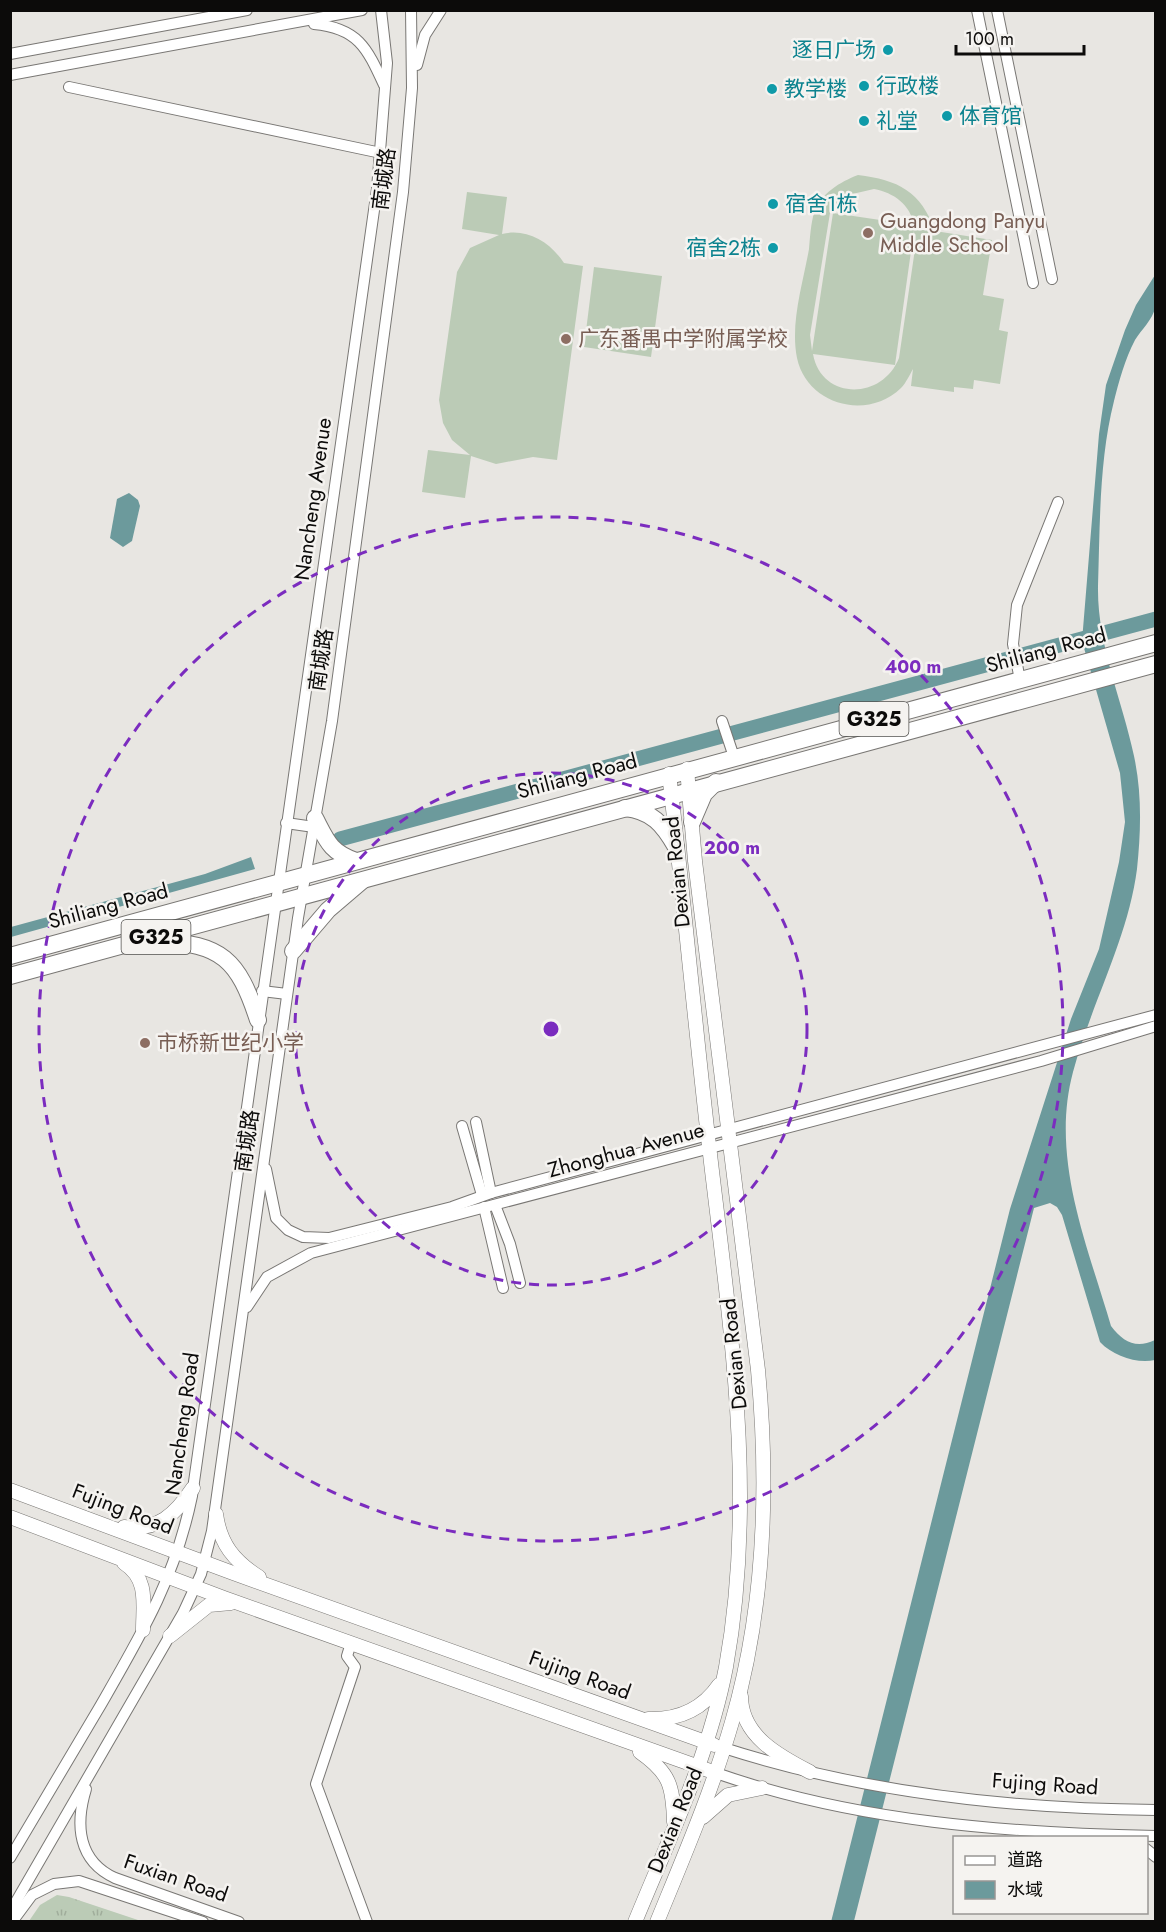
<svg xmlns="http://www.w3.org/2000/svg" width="1166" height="1932" font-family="Jost,'Noto Sans SC',sans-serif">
<defs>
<pattern id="grass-tufts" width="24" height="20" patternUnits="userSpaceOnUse" patternTransform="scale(1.5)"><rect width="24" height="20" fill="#bbcbb6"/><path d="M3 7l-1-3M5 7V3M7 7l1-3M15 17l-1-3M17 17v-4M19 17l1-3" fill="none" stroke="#a0ad9b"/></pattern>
</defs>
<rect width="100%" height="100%" fill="#e8e6e2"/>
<path fill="url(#grass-tufts)" d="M 57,1895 L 69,1897 L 141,1921 L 29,1921 L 40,1905 Z"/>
<g fill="#bbcbb6" fill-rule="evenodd">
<path d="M 858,175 C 898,180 921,191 935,231 L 992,240 L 983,295 L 1004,299 L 999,330 L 1008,332 L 1000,384 L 974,380 L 973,389 L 954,387 L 954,392 L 911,386 L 913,369 C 910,374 906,383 901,388 C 867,421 807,405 797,358 C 790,323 803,283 809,249 C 810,237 811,223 814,213 C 821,193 840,182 858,175 ZM 874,189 C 894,193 910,204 914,225 L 833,213 L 812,351 L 810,335 L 830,213 L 848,195 ZM 914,230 L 915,249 L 899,358 C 882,401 821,400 813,354 L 895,365 Z"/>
<path d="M 467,192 L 507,197 L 502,234 C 527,228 550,242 564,263 L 583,266 L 557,460 L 533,457 L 496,464 L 471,456 L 465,498 L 422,492 L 428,450 L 470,455 L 452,440 L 443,423 L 439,400 L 457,272 L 470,248 L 499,235 L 462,229 Z"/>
<path d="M 594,267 L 662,276 L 651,357 L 584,347 Z"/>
</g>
<g fill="#6c9a9c">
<path d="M 1155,275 C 1155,285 1158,298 1155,308 C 1153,319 1141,330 1135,340 C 1125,359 1119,381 1114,401 C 1099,460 1100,526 1098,586 C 1097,645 1122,699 1134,756 C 1142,793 1141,831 1137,869 C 1128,939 1091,1004 1073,1072 C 1050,1158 1087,1244 1111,1326 C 1123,1342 1136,1349 1155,1340 L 1155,1360 C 1137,1364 1113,1356 1100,1342 L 1062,1215 L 1057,1207 L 1050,1203 L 1034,1208 L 854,1921 L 831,1922 L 1010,1209 L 1071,1019 L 1099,949 L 1119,862 L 1125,822 L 1120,773 L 1082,641 L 1099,434 L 1106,385 L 1125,330 L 1136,305 Z"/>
<path d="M 129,493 L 138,500 L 140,506 L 132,541 L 123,547 L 110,538 L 117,499 Z"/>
<path d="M 251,857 L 255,869 L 11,937 L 11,927 L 205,874 Z"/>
</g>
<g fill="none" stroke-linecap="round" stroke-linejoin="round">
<path stroke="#6c9a9c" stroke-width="15" d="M 340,839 L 1156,619"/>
<g stroke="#797774" stroke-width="12">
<g id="minor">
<path d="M 977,10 L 1033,283"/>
<path d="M 997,10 L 1052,279"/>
<path d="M 314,24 C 358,28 367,48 384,85"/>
<path d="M 10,54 L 247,10"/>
<path d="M 417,65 L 425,35 L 441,10"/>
<path d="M 10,75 L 362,10"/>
<path d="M 69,87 L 381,153"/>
<path d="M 1020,680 L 1013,644 L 1017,605 L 1058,502"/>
<path d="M 722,721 L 734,757"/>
<path d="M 286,823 L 314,827"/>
<path d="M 262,991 L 287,994"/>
<path d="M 476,1122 L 491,1193"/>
<path d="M 462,1126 L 482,1195"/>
<path d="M 266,1169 L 276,1218 L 288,1230 L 303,1237 L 329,1238 L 452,1207 L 491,1193 L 1156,1015"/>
<path d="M 495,1205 L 510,1244 L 520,1283"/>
<path d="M 484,1207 L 503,1288"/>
<path d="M 247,1307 L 267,1277 L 311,1253 L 1041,1061 L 1156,1026"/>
<path d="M 351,1643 L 347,1656 L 355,1667 L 316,1784 L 367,1922"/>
<path d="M 724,1748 C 864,1793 1010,1809 1156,1810"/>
<path d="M 716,1773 C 856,1822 1008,1833 1156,1836"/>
<path d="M 86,1789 C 75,1825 78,1861 115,1878 L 239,1922"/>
<path d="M 1146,1849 L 1156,1857"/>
<path d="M 10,1858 C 40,1808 69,1758 99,1708 C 141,1635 175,1579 192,1496 L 377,189 L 387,63 L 381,10"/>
<path d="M 10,1912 L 183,1613 L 201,1574 L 212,1531 L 298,918 L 332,721 L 403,192 L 412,88 L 411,10"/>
<path d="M 12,1922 L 32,1895 L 54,1884 L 79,1881 L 203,1922"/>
</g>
</g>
<g stroke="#797774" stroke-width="15">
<g id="major">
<path d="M 10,1490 L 233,1573 L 714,1745"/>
<path d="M 216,1514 C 220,1544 234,1561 259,1577"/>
<path d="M 10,1517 L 224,1598 L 716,1773"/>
<path d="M 124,1527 C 158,1531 175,1515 193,1488"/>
<path d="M 124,1563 C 149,1579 143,1604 143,1630"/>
<path d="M 170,1636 L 209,1605 L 231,1603"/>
<path d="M 741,1696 C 741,1736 779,1756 810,1772"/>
<path d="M 648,1719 C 677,1720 702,1710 719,1685"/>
<path d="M 640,1752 C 670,1773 673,1786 674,1822"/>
<path d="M 703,1817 L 728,1795 L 762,1788"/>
<path d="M 635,1922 C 669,1839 709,1756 726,1667 C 757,1495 730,1325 710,1154 C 695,1027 684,900 669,774"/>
<path d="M 657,1922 C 684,1856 712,1791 732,1722 C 765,1608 769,1488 758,1370 L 695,861 L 687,769"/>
</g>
</g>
<g stroke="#797774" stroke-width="18">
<g id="highway">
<path d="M 625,808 C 652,811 663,824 676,847"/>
<path d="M 315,818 C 327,841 330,852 356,861"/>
<path d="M 692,822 L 704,794 L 716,782"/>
<path d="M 158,941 C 222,944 238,959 258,1020"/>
<path d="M 293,951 L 328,910 L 362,881"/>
<path d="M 10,956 L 1156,643"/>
<path d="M 10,976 L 1156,664"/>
</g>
</g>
<use href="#minor" stroke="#fff" stroke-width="10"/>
<use href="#major" stroke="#fff" stroke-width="14"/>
<use href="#highway" stroke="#fff" stroke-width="16"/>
</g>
<g fill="none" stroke="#7b2cbf" stroke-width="3" stroke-dasharray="10 8">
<circle cx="551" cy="1029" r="256"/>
<circle cx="551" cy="1029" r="512"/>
</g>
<g fill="#0f9aa8" stroke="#f5f3f0" stroke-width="2">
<circle cx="888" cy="50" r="6"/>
<circle cx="864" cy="86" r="6"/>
<circle cx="772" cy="89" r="6"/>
<circle cx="947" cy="116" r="6"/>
<circle cx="864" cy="121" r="6"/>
<circle cx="773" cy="204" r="6"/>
<circle cx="773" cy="248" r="6"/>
</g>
<g fill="#8d6e63" stroke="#f5f3f0" stroke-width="2">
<circle cx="868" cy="233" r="6"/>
<circle cx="566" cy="339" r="6"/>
<circle cx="145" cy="1043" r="6"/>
</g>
<g text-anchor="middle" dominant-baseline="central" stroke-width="5" stroke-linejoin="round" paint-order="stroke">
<g fill="#f5f3f0" stroke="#52514f" stroke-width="1.5">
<rect x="839.5" y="702" width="69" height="34" rx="4.5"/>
<rect x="121.5" y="920" width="69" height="34" rx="4.5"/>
</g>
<g font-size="20" font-weight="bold" fill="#0c0b0a">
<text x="874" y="719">G325</text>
<text x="156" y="937">G325</text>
</g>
<g font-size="21" fill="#0d838f" stroke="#f5f3f0" text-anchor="start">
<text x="876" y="50" text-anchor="end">逐日广场</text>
<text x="876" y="86">行政楼</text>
<text x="784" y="89">教学楼</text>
<text x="959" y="116">体育馆</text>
<text x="876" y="121">礼堂</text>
<text x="785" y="204">宿舍1栋</text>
<text x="761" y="248" text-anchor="end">宿舍2栋</text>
</g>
<g font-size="21" fill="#0c0b0a" stroke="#f5f3f0">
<text transform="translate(384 179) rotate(-83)">南城路</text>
<text transform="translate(313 499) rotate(-82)">Nancheng Avenue</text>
<text transform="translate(1046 650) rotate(-15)">Shiliang Road</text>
<text transform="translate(321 660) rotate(-82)">南城路</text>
<text transform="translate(577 776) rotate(-15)">Shiliang Road</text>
<text transform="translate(677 872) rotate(-96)">Dexian Road</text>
<text transform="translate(108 906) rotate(-15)">Shiliang Road</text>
<text transform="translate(247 1141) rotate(-82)">南城路</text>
<text transform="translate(626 1150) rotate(-15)">Zhonghua Avenue</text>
<text transform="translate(734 1354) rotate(-96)">Dexian Road</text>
<text transform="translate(182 1424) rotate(-82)">Nancheng Road</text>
<text transform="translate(123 1509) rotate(21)">Fujing Road</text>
<text transform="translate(580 1675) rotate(20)">Fujing Road</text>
<text transform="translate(1045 1784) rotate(4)">Fujing Road</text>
<text transform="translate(675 1820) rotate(-68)">Dexian Road</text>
<text transform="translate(176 1878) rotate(19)">Fuxian Road</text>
</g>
<g font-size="21" fill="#785e54" stroke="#f5f3f0" text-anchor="start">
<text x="880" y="221">Guangdong Panyu<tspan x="880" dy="24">Middle School</tspan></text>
<text x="578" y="339">广东番禺中学附属学校</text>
<text x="157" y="1043">市桥新世纪小学</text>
</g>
</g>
<circle cx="551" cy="1029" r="9" fill="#7b2cbf" stroke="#f5f3f0" stroke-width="3"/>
<g font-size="18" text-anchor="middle" font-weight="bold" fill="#7b2cbf" stroke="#f5f3f0" stroke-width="5" stroke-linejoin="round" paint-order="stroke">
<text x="913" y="673">400 m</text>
<text x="732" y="854">200 m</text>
</g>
<rect width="1166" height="1932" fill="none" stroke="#0c0b0a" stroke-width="24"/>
<rect x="953" y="1836" width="195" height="78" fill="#f5f3f0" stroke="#989694" stroke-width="1.5"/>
<rect x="965" y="1856" width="30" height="9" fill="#ffffff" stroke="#989694" stroke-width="1.5"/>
<text x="1007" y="1866" font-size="18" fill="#0c0b0a">道路</text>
<rect x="965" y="1881" width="30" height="18" fill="#6c9a9c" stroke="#989694" stroke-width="1.5"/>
<text x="1007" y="1896" font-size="18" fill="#0c0b0a">水域</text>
<path d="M956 45v9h128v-9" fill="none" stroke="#0c0b0a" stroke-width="3"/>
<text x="965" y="45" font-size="18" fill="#0c0b0a" stroke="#f5f3f0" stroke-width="4.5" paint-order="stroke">100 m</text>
</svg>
